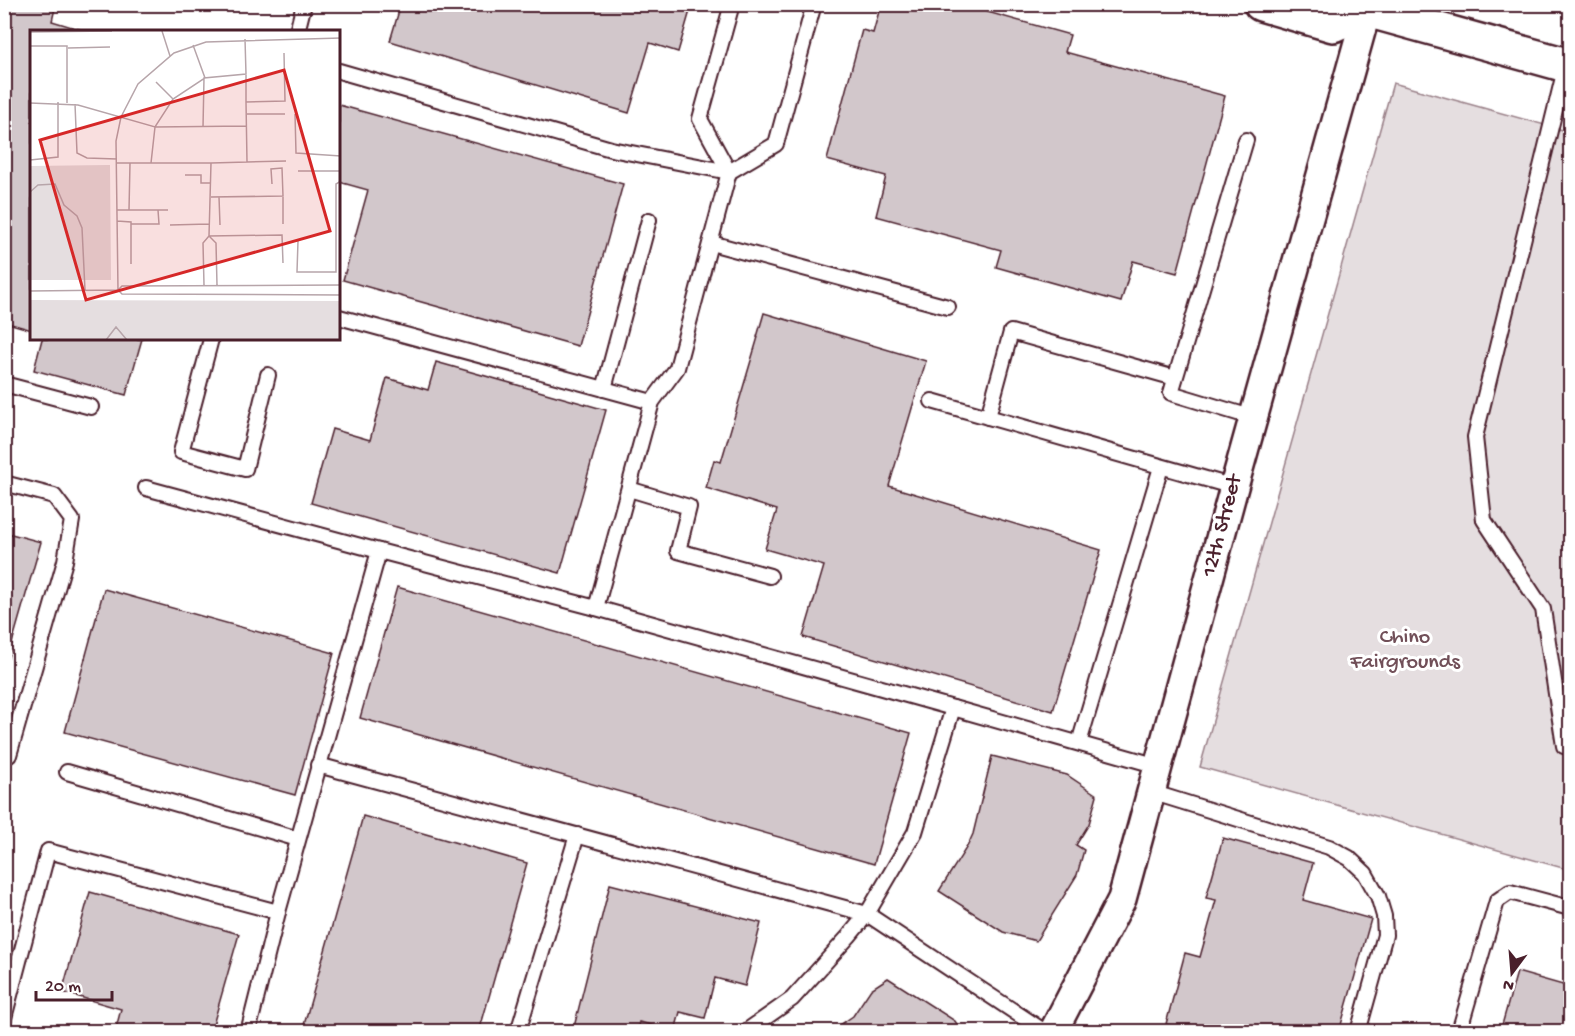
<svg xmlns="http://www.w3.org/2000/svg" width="1575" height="1036" font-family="'Gochi Hand',sans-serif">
<rect width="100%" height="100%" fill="#fff"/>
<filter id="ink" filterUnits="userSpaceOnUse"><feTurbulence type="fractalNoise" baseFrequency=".0167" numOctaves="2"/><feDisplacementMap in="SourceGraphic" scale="12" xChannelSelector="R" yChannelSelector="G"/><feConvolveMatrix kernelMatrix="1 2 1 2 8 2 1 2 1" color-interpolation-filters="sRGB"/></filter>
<g filter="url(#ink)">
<path fill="#e5dee0" stroke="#987e86" stroke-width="1.5" d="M 1393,83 L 1570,132 L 1570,870 L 1200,767 Z"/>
<g fill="#d2c7cb" stroke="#4a1f2b" stroke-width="1.5">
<path d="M 4,4 L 56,4 L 52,21 L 82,30 L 82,32 L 32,32 L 32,330 L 4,322 Z"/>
<path d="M 401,4 L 692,4 L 678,52 L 650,43 L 629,113 L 390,41 Z"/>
<path d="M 881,4 L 959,4 L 1070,35 L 1065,52 L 1225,96 L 1177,273 L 1133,261 L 1121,302 L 996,267 L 1001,250 L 876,216 L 886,176 L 827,160 L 862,30 L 873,33 Z"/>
<path d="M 339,105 L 623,184 L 578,346 L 343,280 L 368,190 L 339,182 Z"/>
<path d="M 764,313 L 926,361 L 889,486 L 1101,550 L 1053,711 L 803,637 L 824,566 L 765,549 L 777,510 L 706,488 L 714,460 L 721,462 L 758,337 L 757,337 Z"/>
<path d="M 42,339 L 142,339 L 126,395 L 34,370 Z"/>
<path d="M 436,362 L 606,410 L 560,573 L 311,503 L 332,429 L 370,440 L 387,378 L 428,390 Z"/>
<path d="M 4,532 L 41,542 L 4,671 Z"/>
<path d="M 397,587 L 911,733 L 874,864 L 360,718 Z"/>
<path d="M 104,589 L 334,653 L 295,795 L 65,732 Z"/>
<path d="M 992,756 L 1067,775 L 1097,795 L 1089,824 L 1076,845 L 1084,850 L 1077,875 L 1036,941 L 1003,932 L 939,891 L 968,845 L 973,834 Z"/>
<path d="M 363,816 L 527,863 L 479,1032 L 302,1032 Z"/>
<path d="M 1223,838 L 1313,863 L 1303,900 L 1371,919 L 1339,1032 L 1194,1032 L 1166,1024 L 1185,953 L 1200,957 L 1216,900 L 1206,898 Z"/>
<path d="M 610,884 L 761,923 L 745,986 L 715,978 L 705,1018 L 680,1012 L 675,1031 L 639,1022 L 637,1032 L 573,1031 Z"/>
<path d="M 90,892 L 239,934 L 211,1032 L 115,1032 L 121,1009 L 62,992 Z"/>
<path d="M 1517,972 L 1570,987 L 1570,1032 L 1500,1032 Z"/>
<path d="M 888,978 L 955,1021 L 962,1032 L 833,1032 L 837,1027 L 853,1016 L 871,989 Z"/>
</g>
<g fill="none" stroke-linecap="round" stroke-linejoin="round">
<g stroke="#4a1f2b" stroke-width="18">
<g id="lane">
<path d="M 732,4 L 700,119 L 729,172 L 677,368 L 652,402 L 596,608 L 953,708"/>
<path d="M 297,32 L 304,4"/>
<path d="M 1566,65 L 1475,437 L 1484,520 L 1543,609 L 1564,746 L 1570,747"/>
<path d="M 339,71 L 611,149 L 729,172 L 776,144 L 814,4"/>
<path d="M 1246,140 L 1171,393 L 1254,418"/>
<path d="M 711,243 L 948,307"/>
<path d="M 339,317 L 652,402"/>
<path d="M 211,339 L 181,452 L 245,469 L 268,375"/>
<path d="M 4,384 L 91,407"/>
<path d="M 604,389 L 649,220"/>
<path d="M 932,401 L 1234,487"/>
<path d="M 988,417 L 1011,332 L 1175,378"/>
<path d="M 4,483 L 54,496 L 72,520 L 65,561 L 9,755"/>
<path d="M 146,488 L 379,551"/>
<path d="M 629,489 L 689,507 L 678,551 L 770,576"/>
<path d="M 1079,743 L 1161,467"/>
<path d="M 318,765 L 867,914 L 915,832 L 953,708 L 1158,766"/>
<path d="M 67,772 L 298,839"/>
<path d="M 1151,792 L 1329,847 L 1349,858 L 1365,873 L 1378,896 L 1384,916 L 1385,935 L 1358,1032"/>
<path d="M 278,912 L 379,551 L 596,608"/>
<path d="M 4,1018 L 48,851 L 278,912 L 248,1032"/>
<path d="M 518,1032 L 577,835"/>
<path d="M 745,1032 L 792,999 L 849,936 L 867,914 L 1045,1032"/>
<path d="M 1459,1032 L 1497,901 L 1510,892 L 1570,908"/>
</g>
</g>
<g stroke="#4a1f2b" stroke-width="32">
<path id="street" d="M 1053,1032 L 1122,899 L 1234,487 L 1367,10"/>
</g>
<g stroke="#4a1f2b" stroke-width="38">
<path id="primary" d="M 1261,4 L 1333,25 L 1367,10 L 1570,66"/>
</g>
<use href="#lane" stroke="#fff" stroke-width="14"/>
<use href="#street" stroke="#fff" stroke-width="27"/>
<use href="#primary" stroke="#fff" stroke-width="33"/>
</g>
</g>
<g text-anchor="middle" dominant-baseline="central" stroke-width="6" stroke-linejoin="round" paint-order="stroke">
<g font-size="22" fill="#4a1f2b" stroke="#fff">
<text transform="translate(1223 526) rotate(-75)">12th Street</text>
</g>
<g font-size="22" fill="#714f58" stroke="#fff">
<text x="1405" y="638">Chino<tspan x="1405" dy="25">Fairgrounds</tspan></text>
</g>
</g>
<g transform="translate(30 30)">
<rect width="310" height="310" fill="#fff"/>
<path d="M 80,135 L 81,250 L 0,250 L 0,136 ZM 0,270 L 310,271 L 310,310 L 0,310 Z" fill="#e5dee0"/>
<path fill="none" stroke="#b7a5aa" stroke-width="1.5" d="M 132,1 L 140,26M 0,2 L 82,1M 0,16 L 37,16 L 37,73M 38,18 L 80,17M 216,44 L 216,72 L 255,71 L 254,23M 126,52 L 143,69M 0,73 L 48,75 L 125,97 L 143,69 L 175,48 L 163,15M 45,74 L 47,123 L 57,128 L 87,129M 217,84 L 255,84M 265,84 L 266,123 L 311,126M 173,97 L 174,48 L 216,44 L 215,9M 0,130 L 28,127 L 28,72M 217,132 L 256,131M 87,133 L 121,133 L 125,97 L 217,96M 121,133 L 181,133 L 179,206 L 186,213 L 187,255M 181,133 L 217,132 L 216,72M 268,141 L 311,141M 155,145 L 171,145 L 171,153 L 181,153M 0,162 L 8,155 L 25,154 L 34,175 L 47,186 L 52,198 L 55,260M 253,166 L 253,194M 181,167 L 253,166 L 252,138 L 241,139 L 242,154M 189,167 L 190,195M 87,180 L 138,180M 99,180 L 100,133M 87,191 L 101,192 L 101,234M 101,194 L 129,194 L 128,180M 140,195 L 179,194M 268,211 L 267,242 L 306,242 L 306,154 L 311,151M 174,255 L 173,213 L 179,206 L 252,205 L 253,233M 88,260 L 86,111 L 91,87 L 108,54 L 144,23 L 176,12 L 311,8M 88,260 L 92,264 L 311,265M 0,261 L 88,260 L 92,256 L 311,255M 76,310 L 86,297 L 97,310"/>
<path fill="#d62828" fill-opacity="0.15" stroke="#d62828" stroke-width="3" d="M 254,40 L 300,201 L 56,270 L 10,110 Z"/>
<rect width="310" height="310" fill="none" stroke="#4a1f2b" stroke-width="3"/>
</g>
<rect width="1575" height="1036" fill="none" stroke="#fff" stroke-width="24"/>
<rect x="12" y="12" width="1551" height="1012" fill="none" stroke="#4a1f2b" stroke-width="2" filter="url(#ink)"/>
<g transform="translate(1512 973) rotate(196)" stroke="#ffffff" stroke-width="4.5" paint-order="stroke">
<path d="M0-4.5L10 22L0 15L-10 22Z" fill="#4a1f2b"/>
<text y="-9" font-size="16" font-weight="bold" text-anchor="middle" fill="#4a1f2b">N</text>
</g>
<path d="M36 991v9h76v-9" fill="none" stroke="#4a1f2b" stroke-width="3"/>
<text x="45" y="991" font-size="18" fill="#4a1f2b" stroke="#ffffff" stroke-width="4.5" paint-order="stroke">20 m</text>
</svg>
